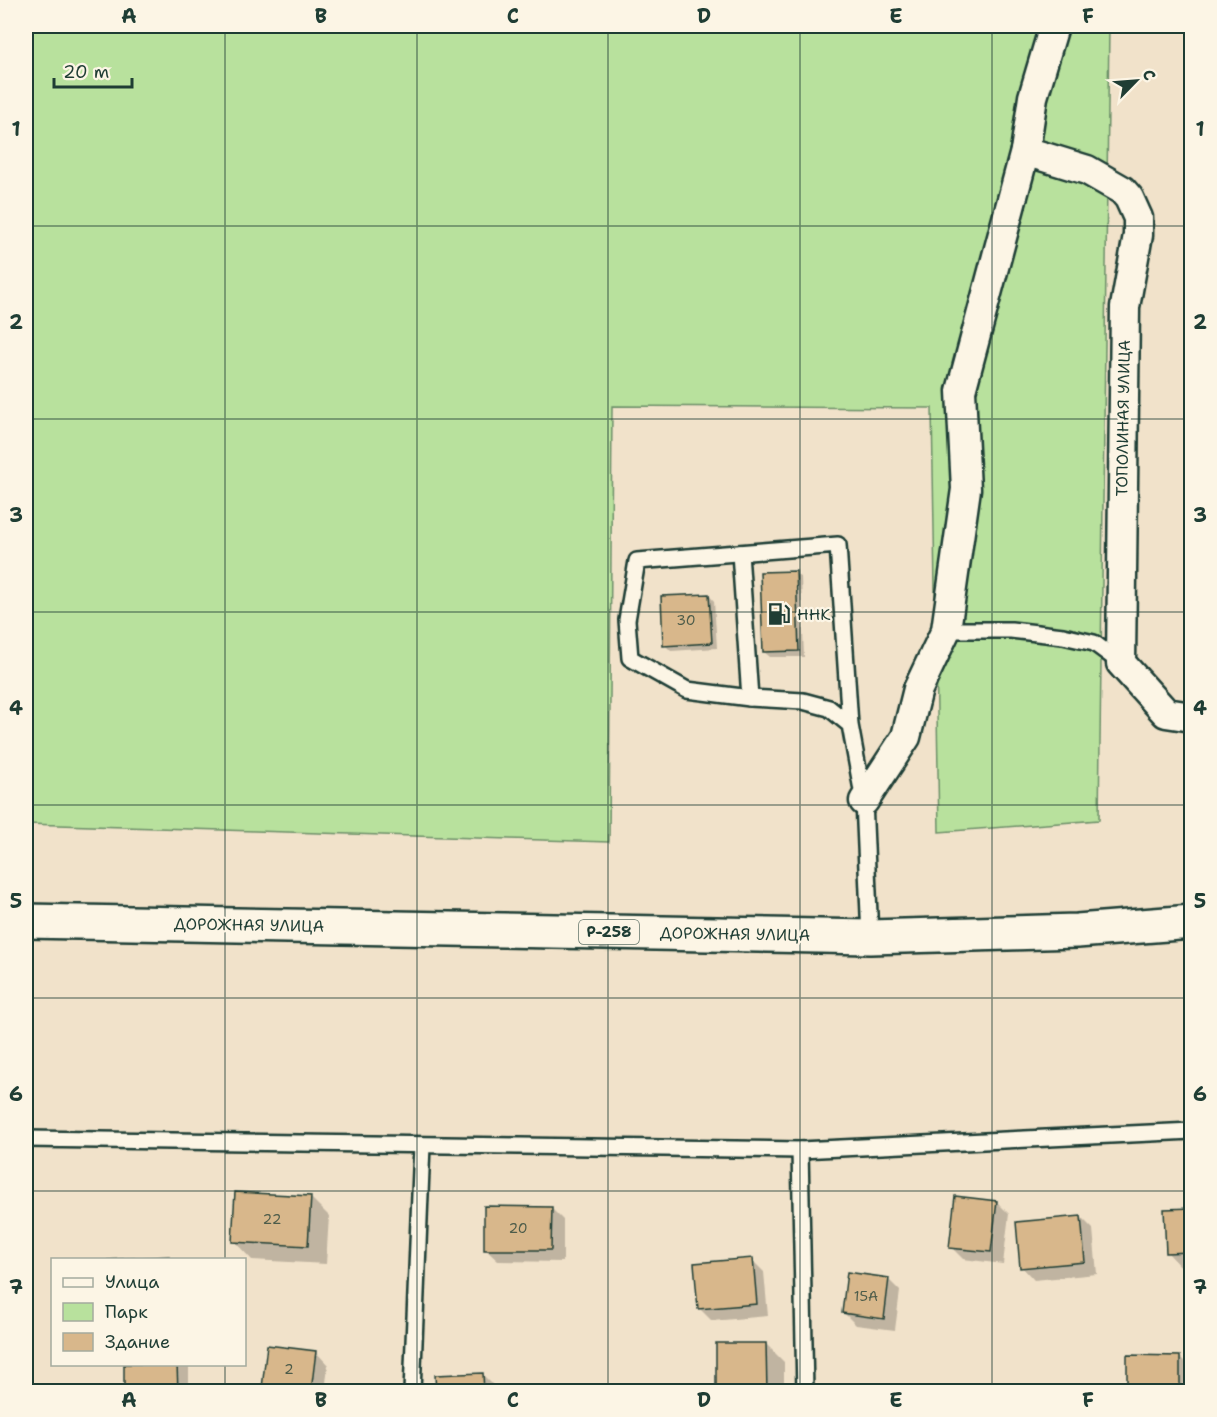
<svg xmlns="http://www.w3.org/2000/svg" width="1217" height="1417" font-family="'Shantell Sans',sans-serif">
<rect width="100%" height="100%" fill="#f1e2ca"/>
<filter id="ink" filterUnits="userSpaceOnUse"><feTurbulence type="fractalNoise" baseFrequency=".0167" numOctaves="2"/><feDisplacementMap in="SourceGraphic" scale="12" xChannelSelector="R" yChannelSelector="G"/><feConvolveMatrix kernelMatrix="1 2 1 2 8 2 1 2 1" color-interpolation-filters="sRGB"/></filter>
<g filter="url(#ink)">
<path fill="#b8e19d" stroke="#6c8f68" stroke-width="1.5" d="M 26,26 L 1109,26 L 1099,820 L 939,832 L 932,408 L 612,406 L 609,842 L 26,824 Z"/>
<g fill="#0003">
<path d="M 795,573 L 801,578 L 804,657 L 770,657 L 764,652 Z"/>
<path d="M 709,595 L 714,601 L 717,648 L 671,651 L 665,645 Z"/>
<path d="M 311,1198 L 329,1216 L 326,1264 L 252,1260 L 234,1241 Z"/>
<path d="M 997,1202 L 1009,1214 L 1003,1264 L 963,1259 L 951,1247 Z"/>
<path d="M 551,1208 L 563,1220 L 563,1262 L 498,1261 L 485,1249 Z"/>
<path d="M 1192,1210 L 1192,1270 L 1185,1271 L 1167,1252 Z"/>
<path d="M 1081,1217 L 1093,1229 L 1097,1274 L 1034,1280 L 1022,1267 Z"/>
<path d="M 752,1260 L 764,1272 L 768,1316 L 712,1321 L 700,1309 Z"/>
<path d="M 888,1279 L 900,1291 L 895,1330 L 856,1325 L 844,1313 Z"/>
<path d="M 766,1344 L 784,1362 L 784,1392 L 718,1392 Z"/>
<path d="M 316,1352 L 328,1365 L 325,1392 L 268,1392 L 264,1387 Z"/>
<path d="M 1180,1357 L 1192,1369 L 1192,1392 L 1128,1392 Z"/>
<rect x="126" y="1364" width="63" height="28"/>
<path d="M 482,1374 L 494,1386 L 495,1392 L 437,1392 Z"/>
</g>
<g fill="#d8b78b" stroke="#1f3d34" stroke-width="1.5">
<path d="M 796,571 L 799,651 L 763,652 L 760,572 Z"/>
<path d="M 709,594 L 712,643 L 663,646 L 661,596 Z"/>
<path d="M 235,1192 L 311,1196 L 308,1246 L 232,1242 Z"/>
<path d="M 955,1196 L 997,1201 L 991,1252 L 949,1248 Z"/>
<path d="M 484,1206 L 552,1207 L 551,1250 L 484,1250 Z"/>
<path d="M 1192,1208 L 1192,1252 L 1166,1253 L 1164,1209 Z"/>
<path d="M 1081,1216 L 1085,1262 L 1020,1268 L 1016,1222 Z"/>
<path d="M 169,1256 L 169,1260 L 107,1260 Z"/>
<path d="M 753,1258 L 757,1304 L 698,1309 L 694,1263 Z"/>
<path d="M 847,1272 L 889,1278 L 884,1319 L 842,1313 Z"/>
<path d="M 716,1343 L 766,1343 L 767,1392 L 716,1392 Z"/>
<path d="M 267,1345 L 316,1351 L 311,1392 L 262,1388 Z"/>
<path d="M 1127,1355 L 1180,1356 L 1180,1392 L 1127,1392 Z"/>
<path d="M 124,1364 L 177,1364 L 178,1392 L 124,1392 Z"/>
<path d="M 483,1373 L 484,1392 L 436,1392 L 435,1375 Z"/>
<path d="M 886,1389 L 886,1392 L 835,1392 Z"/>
</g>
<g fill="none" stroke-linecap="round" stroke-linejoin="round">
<g stroke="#1f3d34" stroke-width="20">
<g id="lane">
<path d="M 740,553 L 750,698"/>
<path d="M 946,630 L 1011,630 L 1063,636 L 1094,643 L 1121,663"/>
<path d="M 850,725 L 829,708 L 803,701 L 750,698 L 687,690 L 630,658 L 627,620 L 637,561 L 838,545 L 850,725 L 864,801 L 870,937"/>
<path d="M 26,1139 L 800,1150 L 1192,1131"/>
<path d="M 800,1150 L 805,1392"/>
<path d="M 412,1392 L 422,1145"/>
</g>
</g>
<g stroke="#1f3d34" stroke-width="33">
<g id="street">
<path d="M 1025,151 L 1087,170 L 1122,190 L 1129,198 L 1138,218 L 1138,235 L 1125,307 L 1121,663 L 1166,713 L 1192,717"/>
<path d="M 864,801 L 906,737 L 918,689 L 946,630 L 966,489 L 961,391 L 1025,151 L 1033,97 L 1054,26"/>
</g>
</g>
<g stroke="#1f3d34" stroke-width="38">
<path id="highway" d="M 26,921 L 870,937 L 1077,931 L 1192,922"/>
</g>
<use href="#lane" stroke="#fcf5e5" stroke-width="15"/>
<use href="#street" stroke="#fcf5e5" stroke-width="28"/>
<use href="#highway" stroke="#fcf5e5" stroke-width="33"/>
</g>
</g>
<path fill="none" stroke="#1f3d34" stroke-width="1.5" stroke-opacity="0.55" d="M 225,26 L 225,1260M 417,26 L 417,1392M 608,26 L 608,1392M 800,26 L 800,1392M 992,26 L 992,1392M 26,226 L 1192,226M 26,419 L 1192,419M 26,612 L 1192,612M 26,805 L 1192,805M 26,998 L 1192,998M 26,1191 L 1192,1191M 225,1364 L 225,1392"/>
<defs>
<g id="fuel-bare" transform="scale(1.8)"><path d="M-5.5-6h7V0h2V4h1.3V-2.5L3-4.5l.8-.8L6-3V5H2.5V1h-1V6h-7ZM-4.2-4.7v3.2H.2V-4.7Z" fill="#1f3d34" stroke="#fcf5e5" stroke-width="2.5" paint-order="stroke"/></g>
</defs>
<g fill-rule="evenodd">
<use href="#fuel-bare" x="779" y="614"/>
</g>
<g text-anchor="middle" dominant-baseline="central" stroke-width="4.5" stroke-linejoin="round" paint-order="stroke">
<g font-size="14" fill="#4d5c4a">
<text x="686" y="620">30</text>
<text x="272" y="1219">22</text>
<text x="518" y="1228">20</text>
<text x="866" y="1296">15А</text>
<text x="289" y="1369">2</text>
</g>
<rect fill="#fcf5e5" stroke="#617469" stroke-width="1.5" x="579" y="920" width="60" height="24" rx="4.5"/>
<g font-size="15" font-weight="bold" fill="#1f3d34">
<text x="609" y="932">Р-258</text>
</g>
<g font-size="16" fill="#1f3d34" stroke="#fcf5e5">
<text transform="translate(1123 418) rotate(-89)">ТОПОЛИНАЯ УЛИЦА</text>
<text transform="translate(249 925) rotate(1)">ДОРОЖНАЯ УЛИЦА</text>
<text transform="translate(735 934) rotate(1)">ДОРОЖНАЯ УЛИЦА</text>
</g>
<g font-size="16" fill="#1f3d34" stroke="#fcf5e5" text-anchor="start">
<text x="797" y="614">ННК</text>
</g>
</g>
<rect width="1217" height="1417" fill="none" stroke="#fcf5e5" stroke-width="66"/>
<rect x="51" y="1258" width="195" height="108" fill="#fcf5e5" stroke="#a4ab9e" stroke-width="1.5"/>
<rect x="63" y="1278" width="30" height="9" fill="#fcf5e5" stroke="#a4ab9e" stroke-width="1.5"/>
<text x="105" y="1288" font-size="18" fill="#1f3d34">Улица</text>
<rect x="63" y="1303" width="30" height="18" fill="#b8e19d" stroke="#a4ab9e" stroke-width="1.5"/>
<text x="105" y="1318" font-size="18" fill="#1f3d34">Парк</text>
<rect x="63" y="1333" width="30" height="18" fill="#d8b78b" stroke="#a4ab9e" stroke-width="1.5"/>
<text x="105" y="1348" font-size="18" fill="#1f3d34">Здание</text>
<g transform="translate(1136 81) rotate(65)" stroke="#fcf5e5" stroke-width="4.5" paint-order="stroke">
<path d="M0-4.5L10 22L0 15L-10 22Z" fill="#1f3d34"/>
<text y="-9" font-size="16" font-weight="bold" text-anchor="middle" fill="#1f3d34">С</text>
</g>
<path d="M54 78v9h78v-9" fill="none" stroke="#1f3d34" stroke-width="3"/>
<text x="63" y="78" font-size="18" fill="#1f3d34" stroke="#fcf5e5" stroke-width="4.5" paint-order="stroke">20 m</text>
<rect x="33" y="33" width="1151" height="1351" fill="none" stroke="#1f3d34" stroke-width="2"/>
<g font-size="20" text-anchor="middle" font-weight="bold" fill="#1f3d34">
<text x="129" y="23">A</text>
<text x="321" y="23">B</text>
<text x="513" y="23">C</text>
<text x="704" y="23">D</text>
<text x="896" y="23">E</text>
<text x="1088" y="23">F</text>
<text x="16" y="136">1</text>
<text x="1200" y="136">1</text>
<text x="16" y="329">2</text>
<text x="1200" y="329">2</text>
<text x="16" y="522">3</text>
<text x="1200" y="522">3</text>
<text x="16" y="715">4</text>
<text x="1200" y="715">4</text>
<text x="16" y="908">5</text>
<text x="1200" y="908">5</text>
<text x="16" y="1101">6</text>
<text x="1200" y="1101">6</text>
<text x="16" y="1294">7</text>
<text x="1200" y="1294">7</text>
<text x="129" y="1407">A</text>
<text x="321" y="1407">B</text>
<text x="513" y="1407">C</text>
<text x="704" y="1407">D</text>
<text x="896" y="1407">E</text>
<text x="1088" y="1407">F</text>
</g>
</svg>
